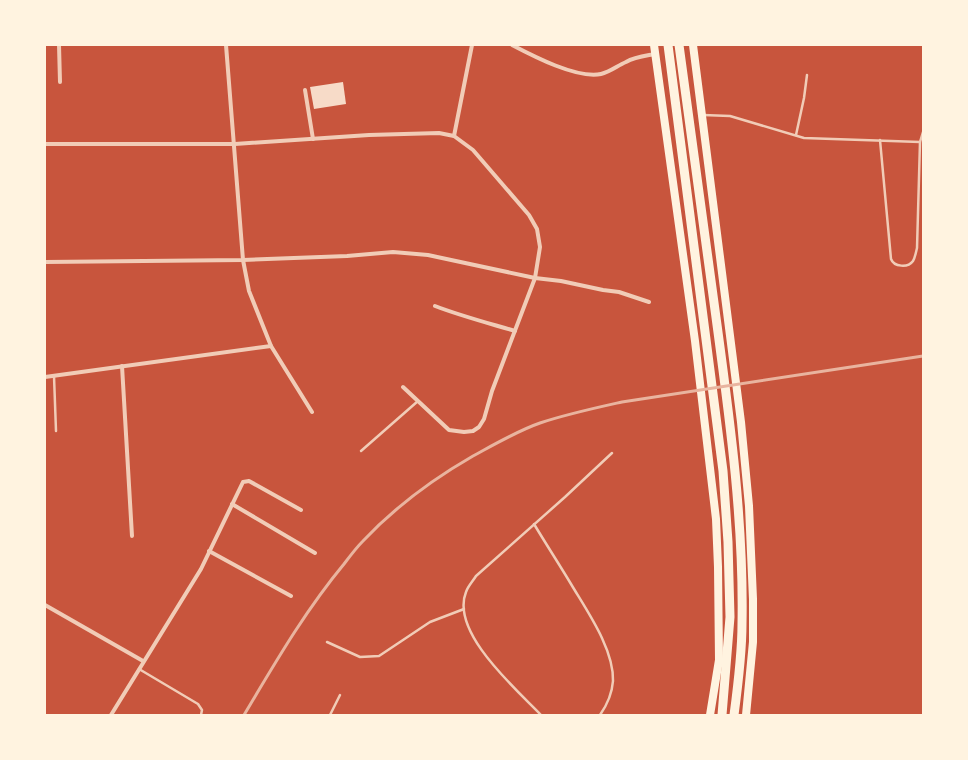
<svg xmlns="http://www.w3.org/2000/svg" width="968" height="760" font-family="'Fira Sans',sans-serif">
<rect width="100%" height="100%" fill="#c8553d"/>
<path fill="#f7dbc8" d="M 343,82 L 346,104 L 314,109 L 310,87 Z"/>
<g fill="none" stroke-linecap="round" stroke-linejoin="round">
<g stroke="#f1ccb7" stroke-width="2.5">
<path d="M 703,115 L 730,116 L 804,138 L 920,142"/>
<path d="M 796,135 L 804,98 L 807,75"/>
<path d="M 880,140 L 891,259 C 894,267 908,268 913,261 C 915,258 916,252 917,248 L 920,142 L 923,132"/>
<path d="M 54,376 L 56,431"/>
<path d="M 361,451 L 418,401"/>
<path d="M 534,524 C 546,544 559,564 571,584 C 587,611 614,649 613,681 C 612,694 607,705 600,715"/>
<path d="M 327,642 L 360,657 L 379,656 L 430,622 L 464,609"/>
<path d="M 139,669 L 198,704 L 202,710 L 201,715"/>
<path d="M 330,715 L 340,695"/>
<path d="M 541,715 C 516,689 450,632 466,592 C 468,586 473,581 476,576 L 565,497 L 612,453"/>
</g>
<g stroke="#f1ccb7" stroke-width="4">
<path d="M 59,45 L 60,82"/>
<path d="M 226,45 L 243,260 L 249,291 L 271,346 L 312,412"/>
<path d="M 512,45 C 533,56 577,79 601,74 C 610,72 617,66 626,62 C 635,57 645,56 655,54"/>
<path d="M 305,90 L 313,139"/>
<path d="M 454,136 L 472,45"/>
<path d="M 45,144 L 235,144 L 369,135 L 439,133 L 454,136 L 473,150 L 529,215 L 537,229 L 540,247 L 535,278 L 492,391 L 484,419 L 479,427 L 473,431 L 464,432 L 449,430 L 403,387"/>
<path d="M 45,262 L 243,260 L 347,256 L 393,252 L 428,255 L 535,278 L 561,281 L 603,290 L 619,292 L 649,302"/>
<path d="M 435,306 C 461,316 488,323 515,331"/>
<path d="M 122,366 L 132,536"/>
<path d="M 45,377 L 271,346"/>
<path d="M 232,504 L 315,553"/>
<path d="M 209,551 L 291,596"/>
<path d="M 45,605 L 143,661"/>
<path d="M 111,715 L 201,569 L 243,482 L 249,481 L 301,510"/>
</g>
<g stroke="#fff3e0" stroke-width="8">
<path d="M 654,45 L 695,341 L 716,519 L 718,567 L 719,660 L 710,715"/>
<path d="M 693,45 L 741,422 L 749,506 L 753,599 L 753,642 L 746,715"/>
</g>
<g stroke="#fff3e0" stroke-width="9">
<path d="M 668,45 L 723,471 L 728,542 L 730,617 L 722,715"/>
<path d="M 679,45 C 691,133 703,222 715,310 C 729,414 744,519 742,624 C 742,654 738,685 734,715"/>
</g>
<path stroke="#e9b49f" stroke-width="3" d="M 244,715 C 275,663 305,611 344,564 C 350,556 356,548 363,541 C 395,507 433,479 473,456 C 495,444 517,431 540,423 C 567,414 595,408 622,402 L 923,356"/>
</g>
<rect width="968" height="760" fill="none" stroke="#fff3e0" stroke-width="92"/>
</svg>
